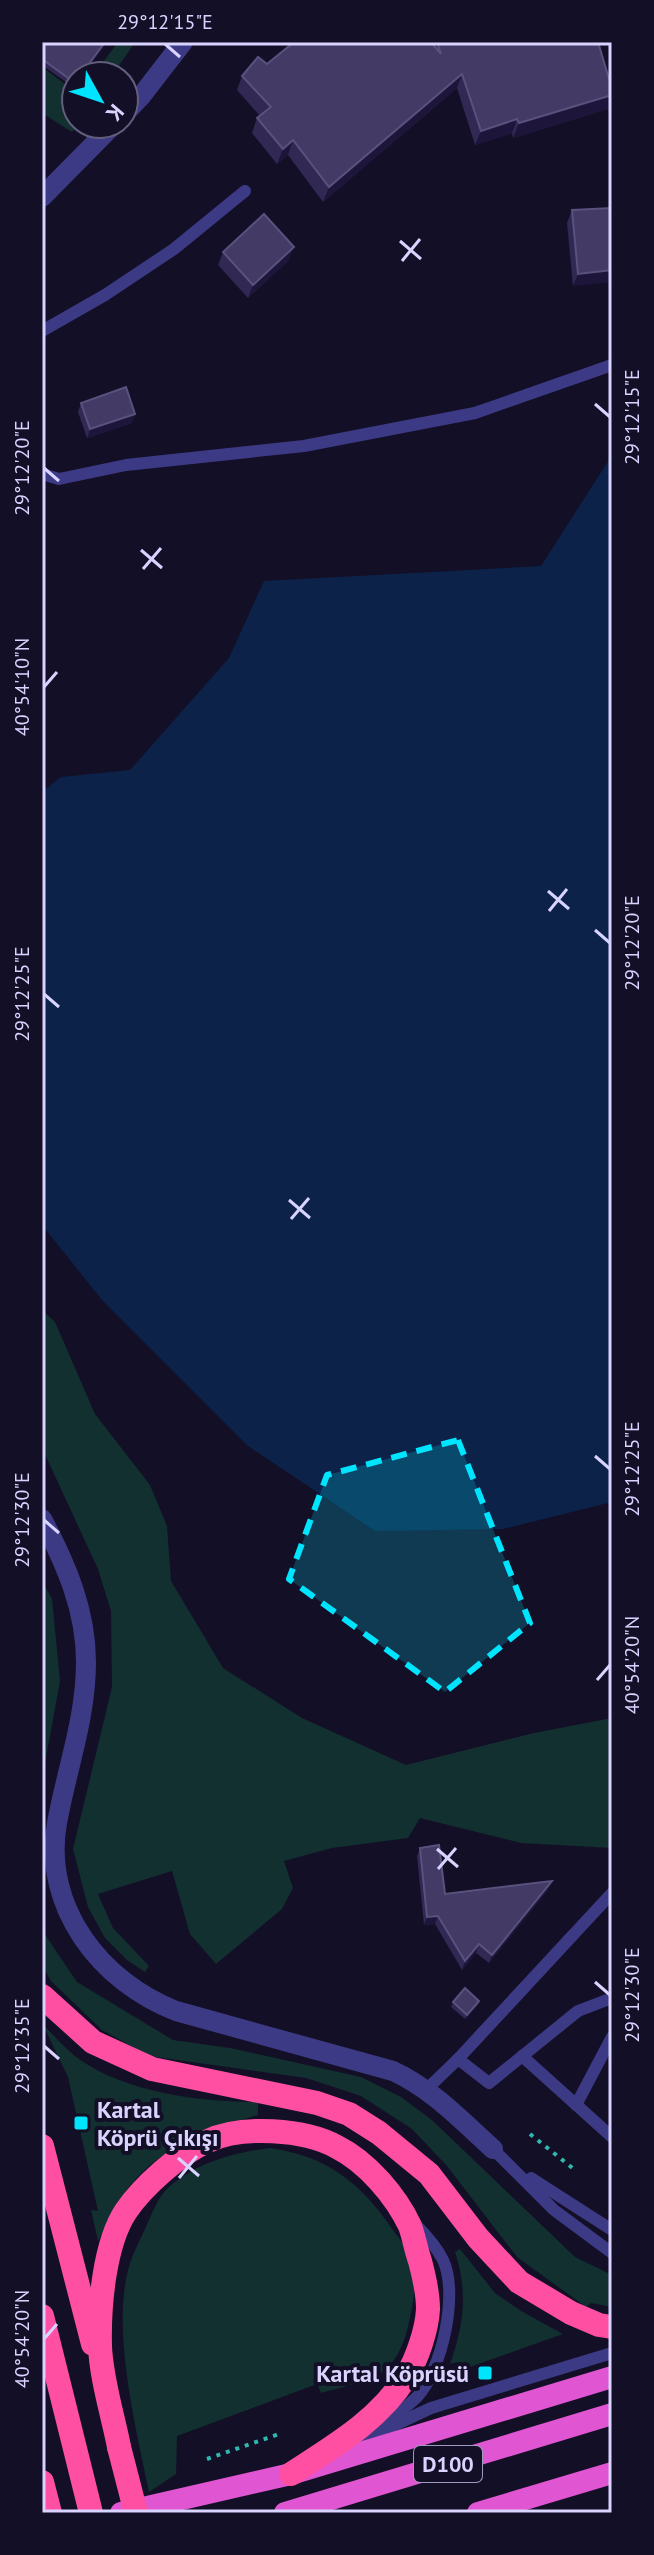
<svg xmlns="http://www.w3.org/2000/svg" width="654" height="2555" font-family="'PT Sans',sans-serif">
<rect width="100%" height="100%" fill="#130f26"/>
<g fill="#12302f">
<path d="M 118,42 L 129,42 L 133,45 L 112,76 L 93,76 Z"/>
<path d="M 42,67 L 76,92 L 78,124 L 72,132 L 42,113 Z"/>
<path d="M 42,1310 L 55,1322 L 95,1414 L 150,1485 L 167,1526 L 171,1581 L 223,1668 L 302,1718 L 406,1765 L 534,1733 L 612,1718 L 612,1848 L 521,1843 L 420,1818 L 408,1838 L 332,1848 L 284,1861 L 293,1888 L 282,1909 L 216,1964 L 190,1934 L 172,1871 L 98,1894 L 113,1928 L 149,1966 L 145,1972 L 127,1960 L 105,1938 L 88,1907 L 73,1849 L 112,1687 L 111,1611 L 98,1569 L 42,1448 Z"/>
<path d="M 42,1581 L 52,1599 L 60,1681 L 42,1780 Z"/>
<path d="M 42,1930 L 77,1982 L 173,2040 L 230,2048 L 361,2077 L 401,2097 L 432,2120 L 575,2257 L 612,2275 L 612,2307 L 591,2303 L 586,2307 L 517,2257 L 447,2166 L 412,2129 L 361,2096 L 306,2078 L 149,2056 L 102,2030 L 51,1981 L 42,1965 Z"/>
<path d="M 43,2025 C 55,2036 66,2050 79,2059 C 127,2093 201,2102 258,2102 L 258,2115 C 209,2130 163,2145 129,2187 C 117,2203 108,2224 98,2241 L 91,2210 L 98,2211 L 68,2077 Z"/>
<path d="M 270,2148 C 327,2156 361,2183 393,2230 C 398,2238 407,2246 410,2255 C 418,2275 414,2302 409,2322 C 405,2340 399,2358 385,2370 C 372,2381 338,2388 321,2393 L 317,2384 L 177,2436 L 176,2474 L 149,2492 C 136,2427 110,2327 130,2263 C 134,2251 140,2240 145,2229 C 151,2216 158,2196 169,2187 C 198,2162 233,2153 270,2148 Z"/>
<path d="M 460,2249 L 495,2293 L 521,2311 L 563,2334 L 459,2371 L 457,2362 L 450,2364 C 464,2325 468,2291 455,2252 Z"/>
</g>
<path fill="#0c2248" d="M 612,455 L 612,1502 L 503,1529 L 375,1531 L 248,1446 L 102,1300 L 42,1225 L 42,792 L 61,777 L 130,770 L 229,658 L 264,581 L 541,566 Z"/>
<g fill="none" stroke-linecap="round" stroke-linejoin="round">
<g stroke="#2fb8b0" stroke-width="4" stroke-dasharray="4 6" stroke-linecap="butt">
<path d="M 530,2134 L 575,2170"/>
<path d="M 207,2459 L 279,2434"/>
</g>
<g stroke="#3d3a85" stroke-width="12">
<path d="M 42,331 L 105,295 L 174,249 L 245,191"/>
<path d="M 42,474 L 59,479 L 126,465 L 304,446 L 475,413 L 612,365"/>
<path d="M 522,2056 L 612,2137"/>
<path d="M 458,2059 L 489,2083 L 578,2011 L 612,1998"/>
<path d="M 427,2089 L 458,2059 L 612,1893"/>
<path d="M 576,2105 L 612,2037"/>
<path d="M 493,2149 L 554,2210 L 612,2253"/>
<path d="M 531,2178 L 612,2230"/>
<path d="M 371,2429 C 388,2420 403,2411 417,2397 C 442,2370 459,2293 443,2260 C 437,2248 425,2234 416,2225"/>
<path d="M 348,2447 L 431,2408 L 612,2353"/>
</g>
<g stroke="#3d3a85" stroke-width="20">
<path d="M 124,114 L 142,95 L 183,42"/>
<path d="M 42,197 L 114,124"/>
</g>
<path stroke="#3d3a85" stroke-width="20" d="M 42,1519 C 66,1564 86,1610 86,1662 C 86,1718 67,1768 57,1823 C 42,1907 101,1982 176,2011 L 393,2071 C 432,2089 461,2120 493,2149"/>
<g stroke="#e055d1" stroke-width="22">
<path d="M 121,2513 L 291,2474 L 612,2377"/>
<path d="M 285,2513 L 612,2414"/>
<path d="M 478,2513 L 612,2473"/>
</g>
<g stroke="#ff4fa3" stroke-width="24">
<path d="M 42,1996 L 93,2042 L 152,2069 L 317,2103 L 349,2114 L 379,2133 L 429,2174 L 478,2238 L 519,2282 L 571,2313 L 599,2325 L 612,2327"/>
<path d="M 42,2146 L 93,2344"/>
<path d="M 42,2316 L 91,2513"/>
<path d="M 119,2447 C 113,2416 101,2378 100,2346 C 99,2307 104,2244 126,2211 C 143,2186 180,2153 208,2141 C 241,2125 305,2129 337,2147 C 367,2162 396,2196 410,2226 C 414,2237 416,2250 420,2261 C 424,2276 428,2293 428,2309 C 427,2330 417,2359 406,2377 C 378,2421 334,2446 291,2474"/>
<path d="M 42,2482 L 50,2513"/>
</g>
<path stroke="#ff4fa3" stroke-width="24" d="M 119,2447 L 136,2513"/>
</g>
<g fill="#312854">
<path d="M 42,42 L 107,42 L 82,76 L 76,76 L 76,84 L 73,87 L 42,65 Z"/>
<path d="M 294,42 L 598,42 L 608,109 L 513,138 L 512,133 L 475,145 L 457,88 L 323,202 L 288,155 L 277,164 L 252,133 L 257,118 L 260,116 L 237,90 L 242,76 L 267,64 Z"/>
<path d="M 612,208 L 573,286 L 567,223 L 572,210 Z"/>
<path d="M 223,252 L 289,260 L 248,298 L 218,265 Z"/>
<path d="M 81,403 L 132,423 L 87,438 L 78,412 Z"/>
<path d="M 420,1848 L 445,1894 L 548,1890 L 489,1963 L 476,1953 L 462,1970 L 435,1924 L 424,1925 L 417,1856 Z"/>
<path d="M 479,2001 L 478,2005 L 465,2019 L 451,2007 L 453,2002 Z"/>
</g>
<g fill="#1d163a">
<path d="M 105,42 L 107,42 L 82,76 L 80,76 Z"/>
<path d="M 462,74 L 457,88 L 323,202 L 329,187 Z"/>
<path d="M 612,95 L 612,99 L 608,109 L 513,138 L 519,123 Z"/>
<path d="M 517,119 L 512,133 L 475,145 L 481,131 Z"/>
<path d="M 293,140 L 288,155 L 277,164 L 283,149 Z"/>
<path d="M 294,247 L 289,260 L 248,298 L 253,285 Z"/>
<path d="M 612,270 L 612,282 L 573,286 L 578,274 Z"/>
<path d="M 135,414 L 132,423 L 87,438 L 90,429 Z"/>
<path d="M 552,1881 L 548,1890 L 489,1963 L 492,1955 Z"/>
<path d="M 438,1916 L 435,1924 L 424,1925 L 427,1917 Z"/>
<path d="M 479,1944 L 476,1953 L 462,1970 L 465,1961 Z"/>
<path d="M 479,2001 L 478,2005 L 465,2019 L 467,2015 Z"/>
</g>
<g fill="#433a66" stroke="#5a527e" stroke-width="2">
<path d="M 42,42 L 105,42 L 80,76 L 76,76 L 75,83 L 42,59 Z"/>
<path d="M 294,42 L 431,42 L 441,54 L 437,42 L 598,42 L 612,89 L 612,95 L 519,123 L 517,119 L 481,131 L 462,74 L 329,187 L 293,140 L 283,149 L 257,118 L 271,107 L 242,76 L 258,57 L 267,64 Z"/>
<path d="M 612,208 L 612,270 L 578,274 L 572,210 Z"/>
<path d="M 264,214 L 294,247 L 253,285 L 223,252 Z"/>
<path d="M 126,387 L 135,414 L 90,429 L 81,403 Z"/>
<path d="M 439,1845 L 445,1894 L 552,1881 L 492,1955 L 479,1944 L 465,1961 L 438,1916 L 427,1917 L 420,1848 Z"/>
<path d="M 465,1988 L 479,2001 L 467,2015 L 453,2002 Z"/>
</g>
<path fill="#00e5ff" fill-opacity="0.2" stroke="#00e5ff" stroke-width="6" stroke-dasharray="16 10" stroke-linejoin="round" d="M 458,1440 L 530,1623 L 445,1692 L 289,1579 L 327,1475 Z"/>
<path fill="none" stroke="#d9d4ff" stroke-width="3" d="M 165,44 L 180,57M 400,241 L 421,259M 402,261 L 420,239M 595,404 L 610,417M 44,468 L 59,481M 141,550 L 162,568M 143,569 L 161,548M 44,687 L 57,672M 548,891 L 569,909M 549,911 L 567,889M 595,930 L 610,943M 44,994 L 59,1007M 289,1200 L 310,1218M 291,1219 L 309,1198M 595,1456 L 610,1469M 44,1520 L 59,1533M 597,1680 L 610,1665M 437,1849 L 458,1867M 438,1869 L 456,1848M 595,1982 L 610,1995M 44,2046 L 59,2059M 178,2158 L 199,2176M 179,2178 L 197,2156M 44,2339 L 57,2324"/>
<g fill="#00e5ff" stroke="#130f26" stroke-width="3">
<rect x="73" y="2115" width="16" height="16" rx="4"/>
<rect x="477" y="2365" width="16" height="16" rx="4"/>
</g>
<g text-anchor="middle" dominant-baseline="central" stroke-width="8" stroke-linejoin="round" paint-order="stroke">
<rect fill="#130f26" stroke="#9e99be" stroke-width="2" x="414" y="2446" width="68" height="36" rx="6"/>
<g font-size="22" font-weight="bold" fill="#d9d4ff">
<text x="448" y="2464">D100</text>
</g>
<g font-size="24" font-weight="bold" fill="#d9d4ff" stroke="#130f26" text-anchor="start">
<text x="97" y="2109">Kartal<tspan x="97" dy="28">Köprü Çıkışı</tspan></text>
<text x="469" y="2373" text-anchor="end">Kartal Köprüsü</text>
</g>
</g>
<rect width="654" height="2555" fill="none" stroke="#130f26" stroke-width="88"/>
<g transform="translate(100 100) rotate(130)"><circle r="38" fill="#130f26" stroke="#625e7d" stroke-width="2"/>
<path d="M0-6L14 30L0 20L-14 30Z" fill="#00e5ff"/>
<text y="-12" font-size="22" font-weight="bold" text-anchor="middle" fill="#d9d4ff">K</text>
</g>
<rect x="44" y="44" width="566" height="2467" fill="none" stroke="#d9d4ff" stroke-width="3"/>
<g font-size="20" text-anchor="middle" fill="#d9d4ff">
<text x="165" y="29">29°12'15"E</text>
<text transform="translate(632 417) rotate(-90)" y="7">29°12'15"E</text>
<text transform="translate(22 468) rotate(-90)" y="7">29°12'20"E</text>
<text transform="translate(22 687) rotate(-90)" y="7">40°54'10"N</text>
<text transform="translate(632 943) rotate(-90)" y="7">29°12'20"E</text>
<text transform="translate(22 994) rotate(-90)" y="7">29°12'25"E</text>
<text transform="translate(632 1469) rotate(-90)" y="7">29°12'25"E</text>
<text transform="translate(22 1520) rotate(-90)" y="7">29°12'30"E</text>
<text transform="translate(632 1665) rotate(-90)" y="7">40°54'20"N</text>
<text transform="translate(632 1995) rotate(-90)" y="7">29°12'30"E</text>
<text transform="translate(22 2046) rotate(-90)" y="7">29°12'35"E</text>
<text transform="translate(22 2339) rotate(-90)" y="7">40°54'20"N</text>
</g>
</svg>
